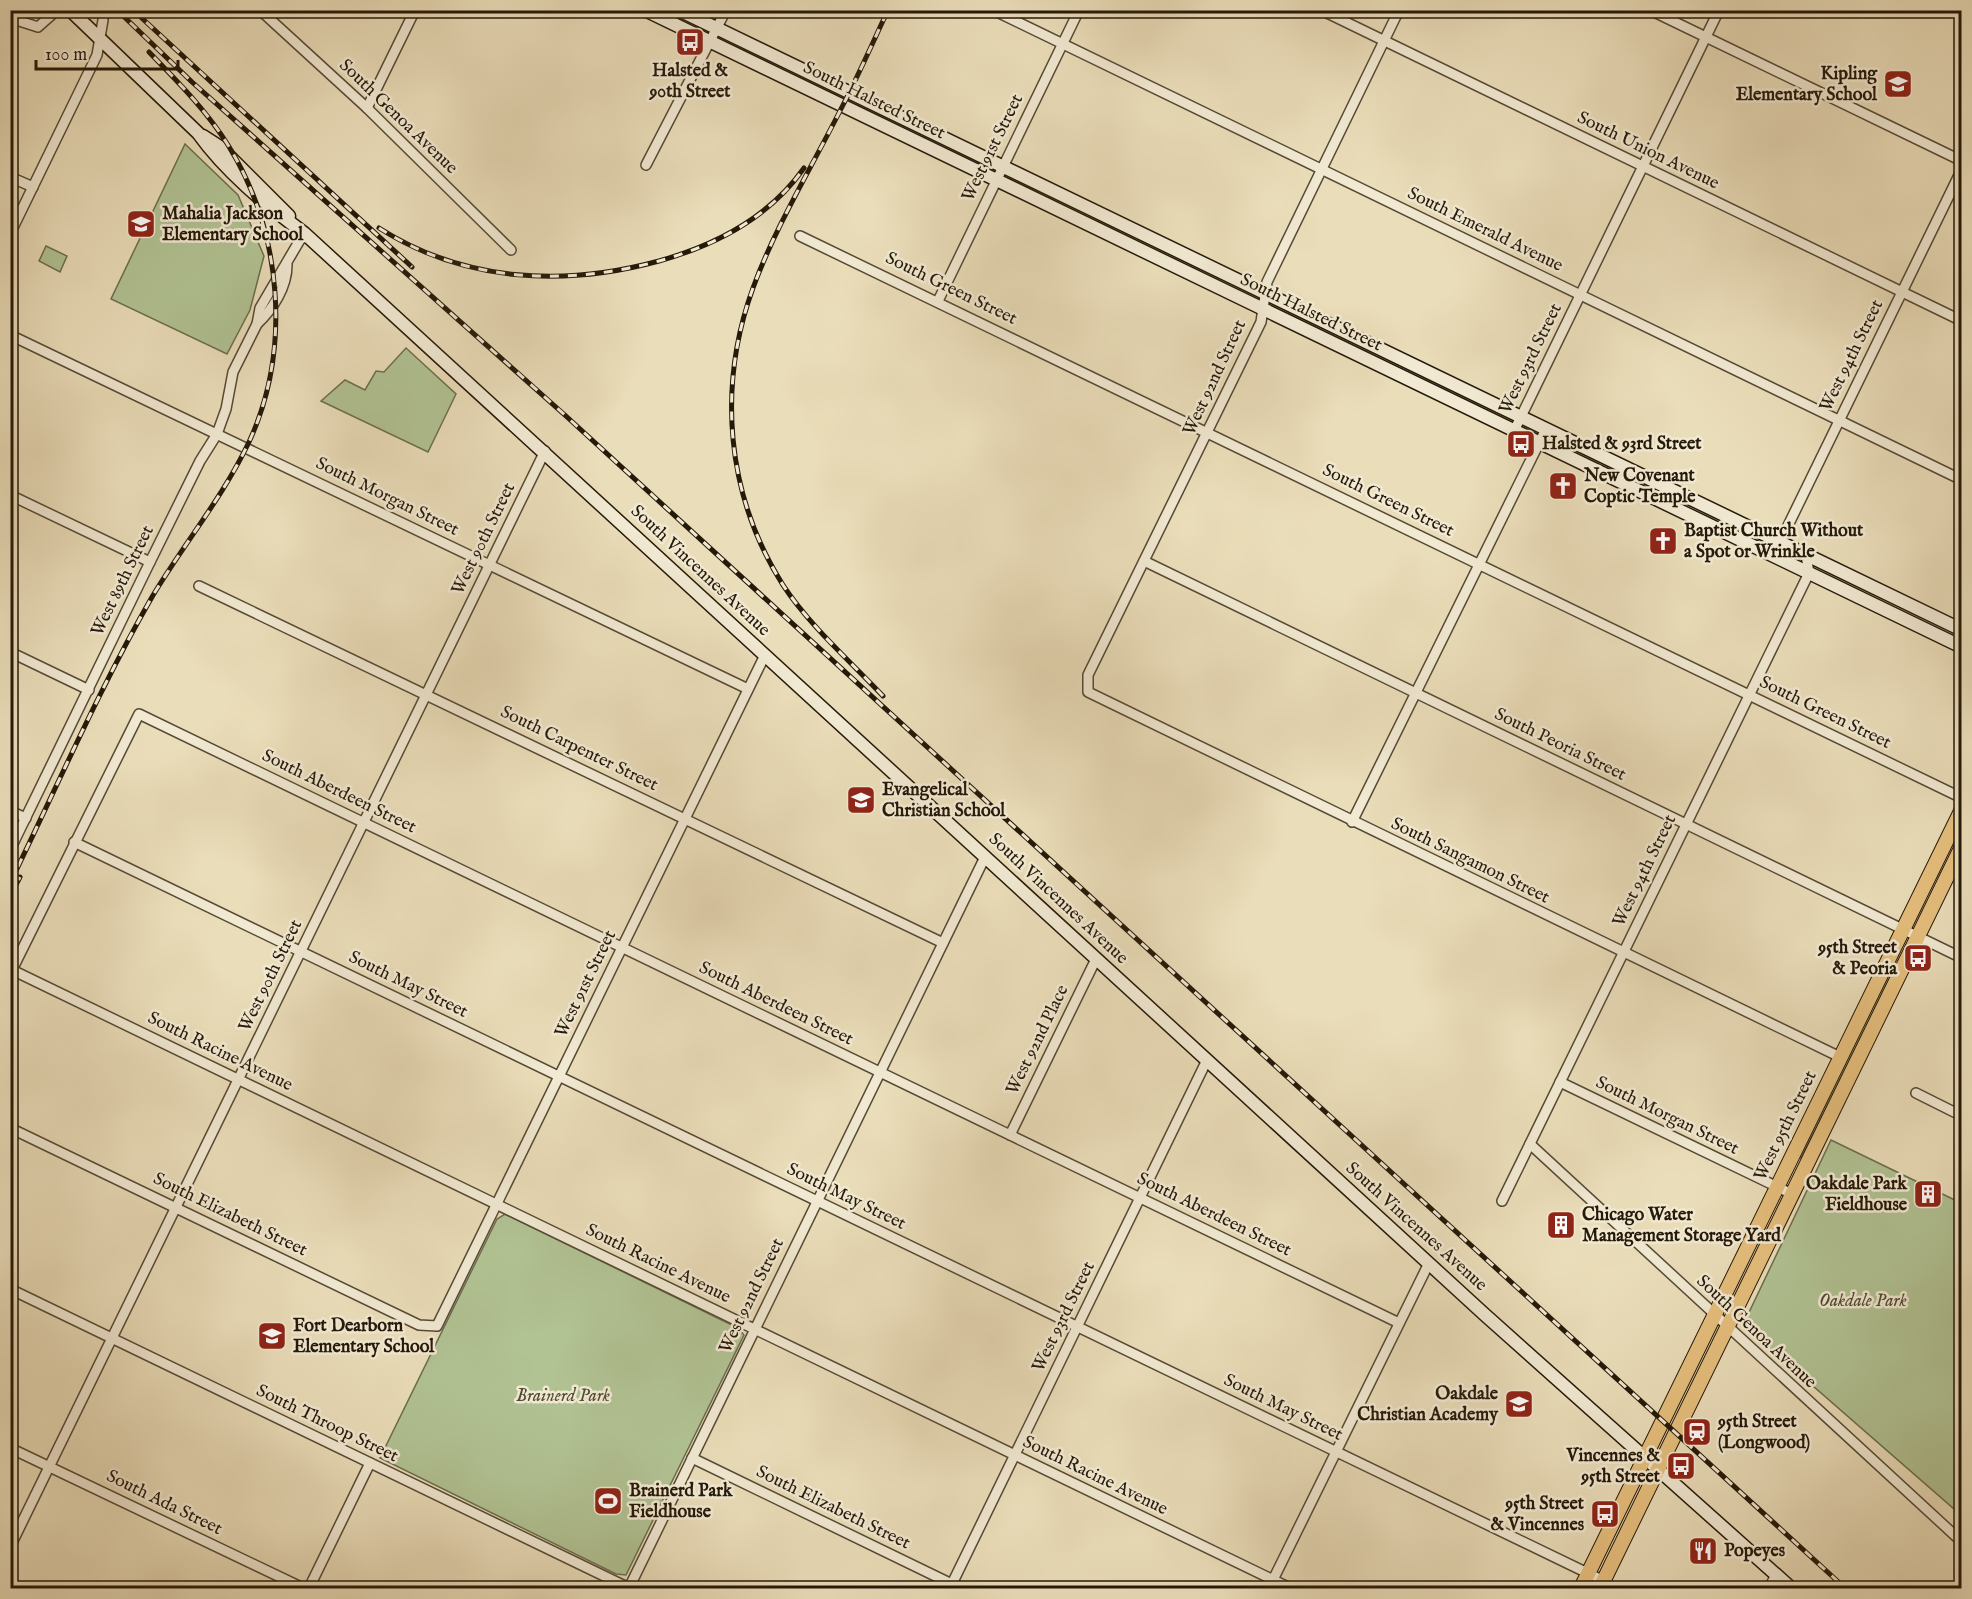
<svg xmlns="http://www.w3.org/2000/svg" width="1972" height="1599" font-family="'IM FELL English',serif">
<rect width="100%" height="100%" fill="#eaddb9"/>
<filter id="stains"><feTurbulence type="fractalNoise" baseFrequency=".00333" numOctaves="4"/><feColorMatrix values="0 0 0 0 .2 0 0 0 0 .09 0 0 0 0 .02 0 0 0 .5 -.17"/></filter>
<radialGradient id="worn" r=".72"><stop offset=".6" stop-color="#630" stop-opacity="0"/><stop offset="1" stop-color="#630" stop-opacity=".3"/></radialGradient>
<g fill="#b1c293" stroke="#6b6e4e" stroke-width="1.5">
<path d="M 185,144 L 238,195 L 264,256 L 250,310 L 227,354 L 111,299 Z"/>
<path d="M 46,246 L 67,256 L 60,272 L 39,261 Z"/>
<path d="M 406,348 L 456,394 L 428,452 L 321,401 L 345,380 L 365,390 L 376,371 L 384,372 Z"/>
<path d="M 1894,963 L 1896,966 L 1801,1158 L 1799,1156 Z"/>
<path d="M 1831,1140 L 1961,1203 L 1961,1515 L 1743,1325 Z"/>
<path d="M 505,1214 L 738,1328 L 744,1335 L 626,1575 L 616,1574 L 380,1458 L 497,1219 Z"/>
</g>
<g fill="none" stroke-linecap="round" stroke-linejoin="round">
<g stroke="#c3b696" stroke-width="9" stroke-dasharray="9 4.5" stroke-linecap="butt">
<path d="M 97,14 L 99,10"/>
<path d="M 103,20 L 108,10"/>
</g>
<g stroke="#564a35" stroke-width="12">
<g id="street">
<path d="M 260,10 L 367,108 L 511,250"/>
<path d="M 993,10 L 1962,480"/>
<path d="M 1321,10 L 1962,321"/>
<path d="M 1399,10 L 1267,282 L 1261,322 L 1088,675 L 1088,692 L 1840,1057"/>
<path d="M 1650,10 L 1962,161"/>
<path d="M 10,18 L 38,27 L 57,10"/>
<path d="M 367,108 L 415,10"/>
<path d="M 646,165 L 726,10"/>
<path d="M 10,177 L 33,187"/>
<path d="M 10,234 L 97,55 L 103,20"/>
<path d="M 800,236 L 1962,798"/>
<path d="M 938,301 L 1079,10"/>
<path d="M 257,324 C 273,309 287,287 287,265"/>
<path d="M 10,335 L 748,689"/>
<path d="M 1514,431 L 1719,10"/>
<path d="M 10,495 L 150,562"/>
<path d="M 1768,553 L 1780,542 L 1962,169"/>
<path d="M 1144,561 L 1962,958"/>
<path d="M 199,586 L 943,943"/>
<path d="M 10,652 L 89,690"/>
<path d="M 10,811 L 26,818"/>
<path d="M 1352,822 L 1546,429"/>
<path d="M 74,842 L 1604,1581"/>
<path d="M 10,850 L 150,562 L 200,461 L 217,434 L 226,409 L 233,372 L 257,324 L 260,308 L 304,233"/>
<path d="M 10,969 L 1290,1588"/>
<path d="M 12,970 L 139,714 L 1399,1323"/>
<path d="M 1560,1082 L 1792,1194"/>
<path d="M 1916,1093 L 1962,1116"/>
<path d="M 10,1128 L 419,1325 L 437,1326 L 765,655"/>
<path d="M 1010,1135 L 1096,959"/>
<path d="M 1530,1144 L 1962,1542"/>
<path d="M 1502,1201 L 1809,573 L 1806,555"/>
<path d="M 10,1289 L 629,1588"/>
<path d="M 10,1448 L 303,1588"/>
<path d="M 692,1458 L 960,1588"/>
<path d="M 10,1547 L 545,451"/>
<path d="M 309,1588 L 370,1463"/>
<path d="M 629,1588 L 985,857"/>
<path d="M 950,1588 L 1207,1060"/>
<path d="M 1269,1588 L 1429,1263"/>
<path d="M 1769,1588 L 1776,1575"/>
</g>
</g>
<g stroke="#251909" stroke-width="15">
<g id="secondary">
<path d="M 70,10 L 198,133 C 226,172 265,204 304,233 L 1484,1314 L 1791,1588"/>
<path d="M 645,10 L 1962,647"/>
<path d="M 679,10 L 1962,630"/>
<path d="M 203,136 L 220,147 L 289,216"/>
</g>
</g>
<g stroke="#251909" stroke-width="16">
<g id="primary">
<path d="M 1581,1588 L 1962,809"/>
<path d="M 1600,1588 L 1962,846"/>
</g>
</g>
<use href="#street" stroke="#f1e9d2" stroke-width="9"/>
<use href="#secondary" stroke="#f1e9d2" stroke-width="12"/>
<use href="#primary" stroke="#e5be7c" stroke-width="14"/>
<g stroke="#251909" stroke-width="5">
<g id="rail">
<path d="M 117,10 L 192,82 L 567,417 L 1845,1588"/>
<path d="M 133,10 L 412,267"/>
<path d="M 379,228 C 464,282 563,287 659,261 C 716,245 769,218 804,168"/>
<path d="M 883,696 C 849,660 810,626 783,585 C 726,495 717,387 753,288 C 776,225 813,165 843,105 C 859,74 873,42 888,10"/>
<path d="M 10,883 C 57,787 99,689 152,597 C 183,545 223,497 249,442 C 292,349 282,232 228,145 C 207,111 177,81 149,52"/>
<path d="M 10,896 L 20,877"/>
</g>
</g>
<use href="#rail" stroke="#f1e9d2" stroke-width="3" stroke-dasharray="9" stroke-linecap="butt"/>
</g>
<defs>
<g id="bus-square" transform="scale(1.5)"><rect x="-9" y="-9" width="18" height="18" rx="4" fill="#8f2418" stroke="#f1e9d2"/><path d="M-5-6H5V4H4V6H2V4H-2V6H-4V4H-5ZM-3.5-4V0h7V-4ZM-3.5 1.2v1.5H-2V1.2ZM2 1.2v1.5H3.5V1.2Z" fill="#fff"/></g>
<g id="school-square" transform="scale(1.5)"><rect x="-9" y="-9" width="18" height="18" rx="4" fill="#8f2418" stroke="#f1e9d2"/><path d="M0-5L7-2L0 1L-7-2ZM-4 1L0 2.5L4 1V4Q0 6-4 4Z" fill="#fff"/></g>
<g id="church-square" transform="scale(1.5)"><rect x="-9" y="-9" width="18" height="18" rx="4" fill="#8f2418" stroke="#f1e9d2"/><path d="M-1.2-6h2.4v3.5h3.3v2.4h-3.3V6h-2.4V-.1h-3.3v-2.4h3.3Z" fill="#fff"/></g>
<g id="building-square" transform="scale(1.5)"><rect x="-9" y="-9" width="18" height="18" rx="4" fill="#8f2418" stroke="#f1e9d2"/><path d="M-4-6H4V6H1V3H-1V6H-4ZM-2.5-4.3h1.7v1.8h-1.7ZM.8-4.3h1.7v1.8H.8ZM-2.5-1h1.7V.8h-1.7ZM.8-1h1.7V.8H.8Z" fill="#fff"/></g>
<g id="station-square" transform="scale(1.5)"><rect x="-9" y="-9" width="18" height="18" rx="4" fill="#8f2418" stroke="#f1e9d2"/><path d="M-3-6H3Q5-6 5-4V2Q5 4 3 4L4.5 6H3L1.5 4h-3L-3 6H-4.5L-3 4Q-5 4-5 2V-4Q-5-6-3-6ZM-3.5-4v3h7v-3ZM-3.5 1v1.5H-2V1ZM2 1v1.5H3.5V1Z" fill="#fff"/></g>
<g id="stadium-square" transform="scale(1.5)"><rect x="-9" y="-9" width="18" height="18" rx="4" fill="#8f2418" stroke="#f1e9d2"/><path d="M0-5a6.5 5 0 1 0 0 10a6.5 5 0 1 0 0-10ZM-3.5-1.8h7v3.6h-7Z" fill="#fff"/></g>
<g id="restaurant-square" transform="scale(1.5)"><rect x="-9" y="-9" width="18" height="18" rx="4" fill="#8f2418" stroke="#f1e9d2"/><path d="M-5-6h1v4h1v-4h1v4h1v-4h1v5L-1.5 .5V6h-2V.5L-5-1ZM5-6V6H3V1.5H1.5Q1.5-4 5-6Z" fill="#fff"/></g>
</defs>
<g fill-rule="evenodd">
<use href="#bus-square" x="690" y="42"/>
<use href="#school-square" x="1898" y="84"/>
<use href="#school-square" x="141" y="224"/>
<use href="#bus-square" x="1521" y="444"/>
<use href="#church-square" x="1563" y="486"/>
<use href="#church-square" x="1663" y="541"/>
<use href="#school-square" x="861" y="800"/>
<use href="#bus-square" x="1918" y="958"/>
<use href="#building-square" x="1928" y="1194"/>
<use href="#building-square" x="1561" y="1225"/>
<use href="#school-square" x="272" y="1336"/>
<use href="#school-square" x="1519" y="1404"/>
<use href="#station-square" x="1697" y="1432"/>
<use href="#bus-square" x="1681" y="1466"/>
<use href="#stadium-square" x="608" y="1501"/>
<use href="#bus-square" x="1605" y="1514"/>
<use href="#restaurant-square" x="1703" y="1551"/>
</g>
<g text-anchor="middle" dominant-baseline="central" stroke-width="5" stroke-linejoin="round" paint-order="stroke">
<g font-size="18" font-weight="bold" fill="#251909" stroke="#f1e9d2" text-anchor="start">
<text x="690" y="71" text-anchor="middle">Halsted &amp;<tspan x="690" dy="21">90th Street</tspan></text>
<text x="1877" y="74" text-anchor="end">Kipling<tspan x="1877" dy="21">Elementary School</tspan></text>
<text x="162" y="214">Mahalia Jackson<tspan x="162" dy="21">Elementary School</tspan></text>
<text x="1542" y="444">Halsted &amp; 93rd Street</text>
<text x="1584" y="476">New Covenant<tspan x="1584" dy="21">Coptic Temple</tspan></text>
<text x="1684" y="531">Baptist Church Without<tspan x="1684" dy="21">a Spot or Wrinkle</tspan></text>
<text x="882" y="790">Evangelical<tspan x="882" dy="21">Christian School</tspan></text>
<text x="1897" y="948" text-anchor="end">95th Street<tspan x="1897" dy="21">&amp; Peoria</tspan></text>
<text x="1907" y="1184" text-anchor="end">Oakdale Park<tspan x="1907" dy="21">Fieldhouse</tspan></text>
<text x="1582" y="1215">Chicago Water<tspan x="1582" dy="21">Management Storage Yard</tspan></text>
<text x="293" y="1326">Fort Dearborn<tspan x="293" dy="21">Elementary School</tspan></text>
<text x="1498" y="1394" text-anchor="end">Oakdale<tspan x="1498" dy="21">Christian Academy</tspan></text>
<text x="1718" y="1422">95th Street<tspan x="1718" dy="21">(Longwood)</tspan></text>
<text x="1660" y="1456" text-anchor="end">Vincennes &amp;<tspan x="1660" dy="21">95th Street</tspan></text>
<text x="629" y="1491">Brainerd Park<tspan x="629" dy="21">Fieldhouse</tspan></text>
<text x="1584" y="1504" text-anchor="end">95th Street<tspan x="1584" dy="21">&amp; Vincennes</tspan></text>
<text x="1724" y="1551">Popeyes</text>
</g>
<g font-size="18" fill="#251909" stroke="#f1e9d2">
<text transform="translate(874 101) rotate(26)">South Halsted Street</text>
<text transform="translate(398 117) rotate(44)">South Genoa Avenue</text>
<text transform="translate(993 148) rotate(-64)">West 91st Street</text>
<text transform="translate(1648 151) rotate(26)">South Union Avenue</text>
<text transform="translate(1485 230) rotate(26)">South Emerald Avenue</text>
<text transform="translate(951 289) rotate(26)">South Green Street</text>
<text transform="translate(1311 313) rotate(26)">South Halsted Street</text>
<text transform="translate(1852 356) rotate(-64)">West 94th Street</text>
<text transform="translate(1531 359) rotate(-64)">West 93rd Street</text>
<text transform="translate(1215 378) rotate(-65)">West 92nd Street</text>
<text transform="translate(387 497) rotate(26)">South Morgan Street</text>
<text transform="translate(1388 501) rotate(26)">South Green Street</text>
<text transform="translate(484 539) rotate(-64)">West 90th Street</text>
<text transform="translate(700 571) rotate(43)">South Vincennes Avenue</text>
<text transform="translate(123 581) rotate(-64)">West 89th Street</text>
<text transform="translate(1825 713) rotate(26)">South Green Street</text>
<text transform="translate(1560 745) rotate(26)">South Peoria Street</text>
<text transform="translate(579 749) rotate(26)">South Carpenter Street</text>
<text transform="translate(339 792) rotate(26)">South Aberdeen Street</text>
<text transform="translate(1470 861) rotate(26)">South Sangamon Street</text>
<text transform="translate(1645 871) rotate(-64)">West 94th Street</text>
<text transform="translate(1058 899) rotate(43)">South Vincennes Avenue</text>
<text transform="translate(271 976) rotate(-64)">West 90th Street</text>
<text transform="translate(586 984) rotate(-64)">West 91st Street</text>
<text transform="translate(408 985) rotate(26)">South May Street</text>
<text transform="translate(776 1004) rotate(26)">South Aberdeen Street</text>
<text transform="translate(1038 1040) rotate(-64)">West 92nd Place</text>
<text transform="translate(220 1052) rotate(26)">South Racine Avenue</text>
<text transform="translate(1667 1116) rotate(26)">South Morgan Street</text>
<text transform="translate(1786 1126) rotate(-64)">West 95th Street</text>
<text transform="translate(846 1197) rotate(26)">South May Street</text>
<text transform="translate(230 1215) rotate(26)">South Elizabeth Street</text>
<text transform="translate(1214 1215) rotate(26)">South Aberdeen Street</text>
<text transform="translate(1416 1227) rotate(42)">South Vincennes Avenue</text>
<text transform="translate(658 1264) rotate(26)">South Racine Avenue</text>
<text transform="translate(752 1296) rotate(-64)">West 92nd Street</text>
<text transform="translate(1064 1317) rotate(-64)">West 93rd Street</text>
<text transform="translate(1756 1332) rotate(43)">South Genoa Avenue</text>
<text transform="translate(1283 1408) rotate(26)">South May Street</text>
<text transform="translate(327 1424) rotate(26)">South Throop Street</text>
<text transform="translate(1095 1476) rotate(26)">South Racine Avenue</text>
<text transform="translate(164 1503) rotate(26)">South Ada Street</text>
<text transform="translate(833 1508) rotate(26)">South Elizabeth Street</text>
</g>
<g font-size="18" font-style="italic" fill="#4f4c32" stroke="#f1e9d2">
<text x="1863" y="1301">Oakdale Park</text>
<text x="563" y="1396">Brainerd Park</text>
</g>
</g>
<rect width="1972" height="1599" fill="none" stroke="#eaddb9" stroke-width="36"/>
<rect x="12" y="12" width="1948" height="1575" fill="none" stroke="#251909" stroke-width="3"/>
<rect x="18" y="18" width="1936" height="1563" fill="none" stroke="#251909" stroke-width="1.5"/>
<path d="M36 60v9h142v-9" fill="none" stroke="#251909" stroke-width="3"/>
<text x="45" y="60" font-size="18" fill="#251909" stroke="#f1e9d2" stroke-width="4.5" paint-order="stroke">100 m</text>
<rect width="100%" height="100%" filter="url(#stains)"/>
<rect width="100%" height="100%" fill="url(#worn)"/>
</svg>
